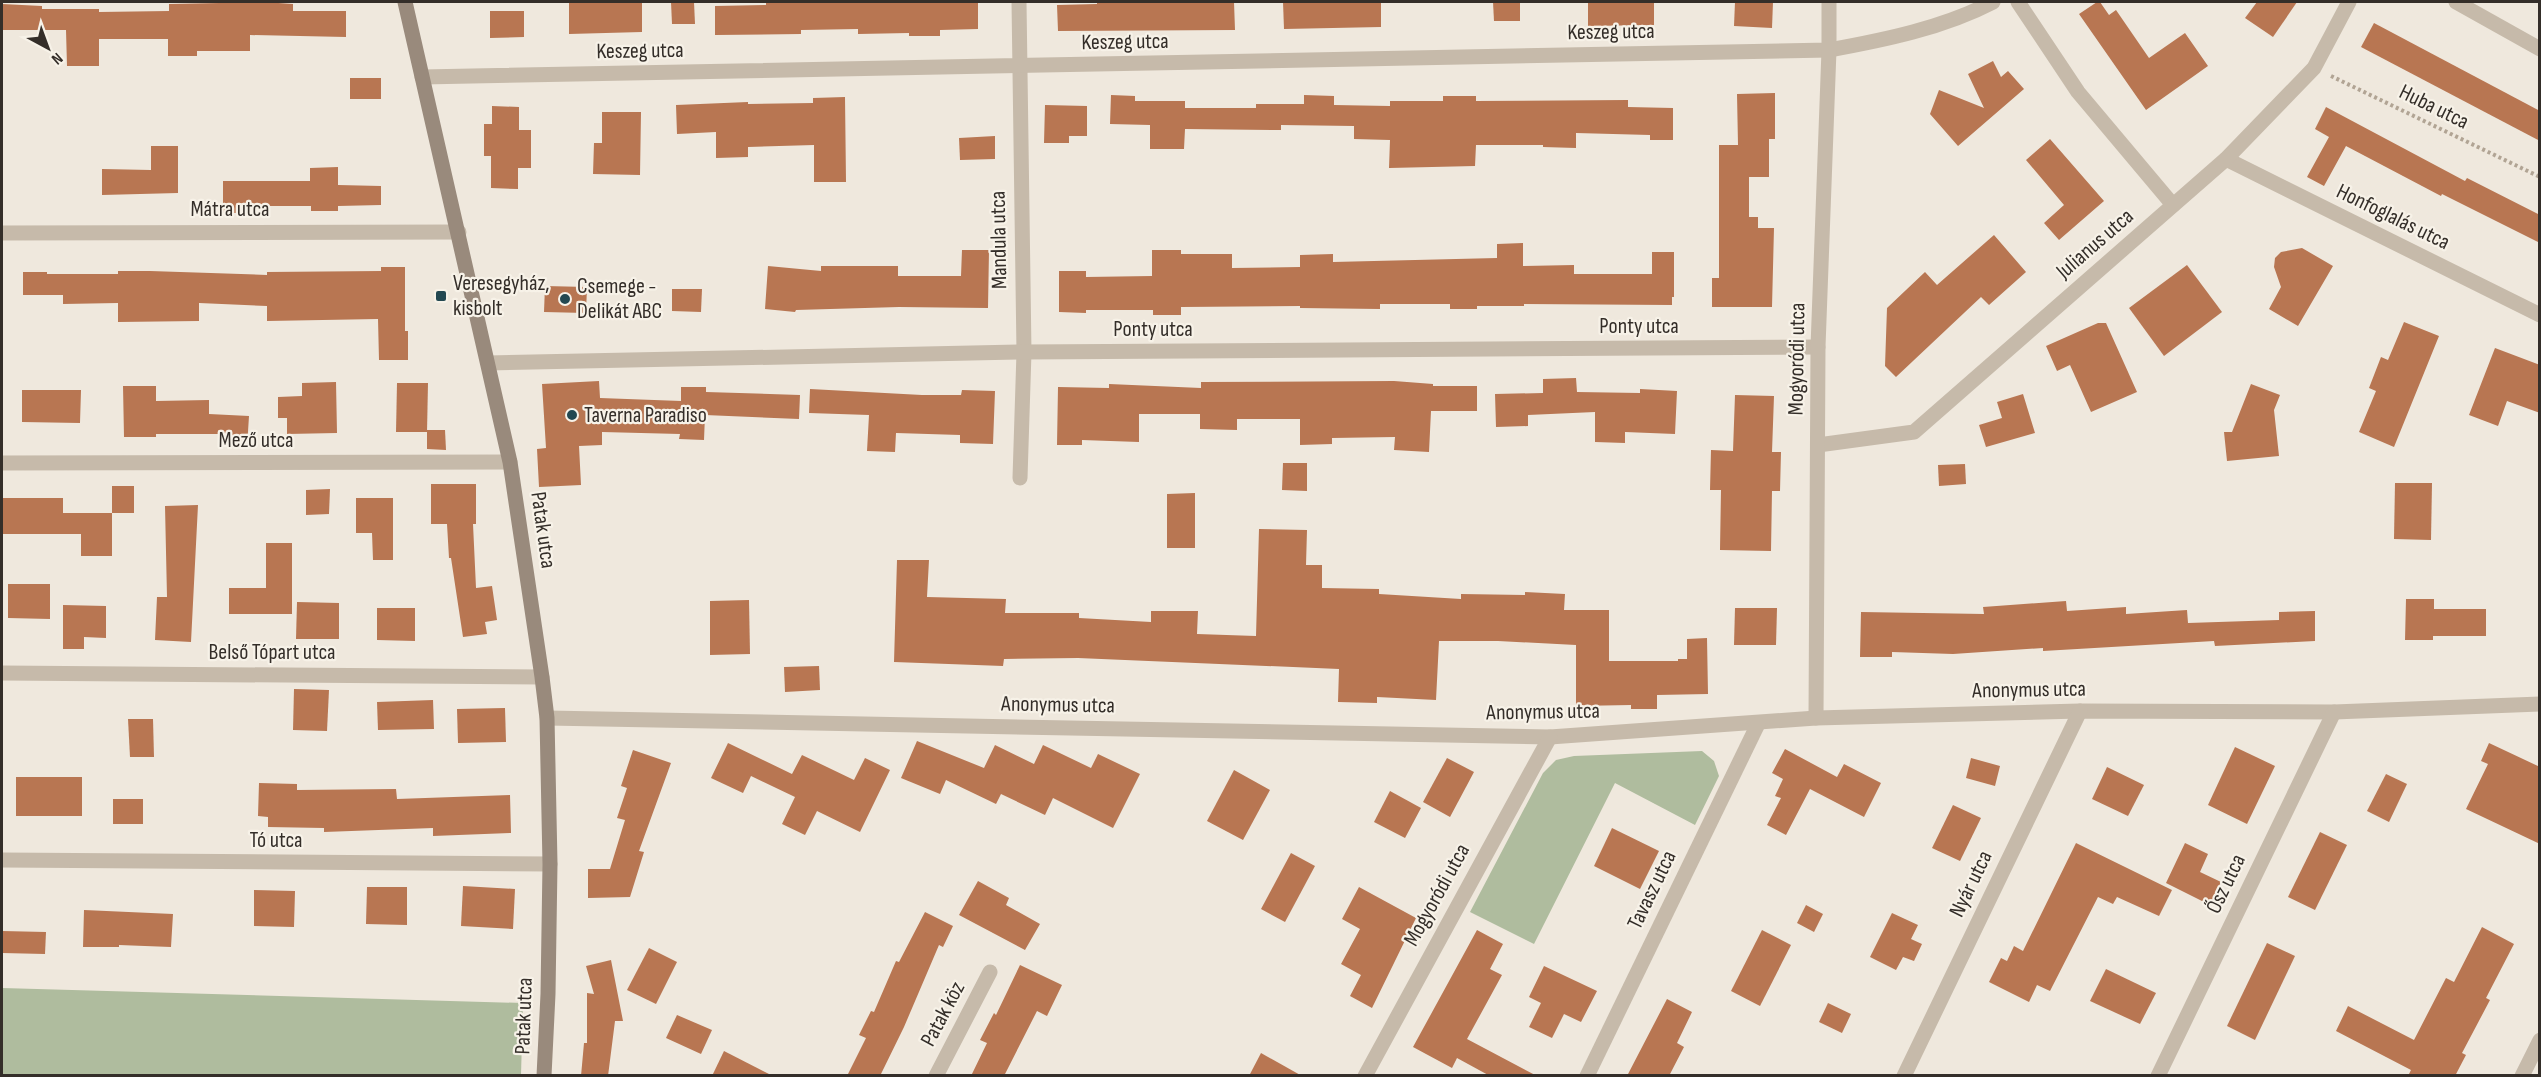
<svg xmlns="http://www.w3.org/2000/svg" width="2541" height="1077" font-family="'Sofia Sans Condensed',sans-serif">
<rect width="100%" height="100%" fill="#efe8dd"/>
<g fill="#afbc9e">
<path d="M 1702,751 L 1714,761 L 1719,776 L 1695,825 L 1615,783 L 1534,944 L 1470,912 L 1543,773 L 1556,760 L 1574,756 Z"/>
<path d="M 2,988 L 523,1003 L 521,1075 L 2,1075 Z"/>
</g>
<g fill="#b87652">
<path d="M 264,2 L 293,4 L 293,11 L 346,11 L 346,37 L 250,35 L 250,51 L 197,51 L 197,56 L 168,56 L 168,39 L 99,39 L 99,66 L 67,66 L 66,30 L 2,30 L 2,4 L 42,6 L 42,9 L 99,9 L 99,12 L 169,11 L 169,4 Z"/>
<path d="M 569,2 L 642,2 L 642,32 L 569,34 Z"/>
<path d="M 671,2 L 694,2 L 695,24 L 672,24 Z"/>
<path d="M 766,2 L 978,3 L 978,29 L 940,30 L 940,36 L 909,36 L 909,33 L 858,34 L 858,29 L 801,30 L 801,34 L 715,35 L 715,6 L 766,5 Z"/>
<path d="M 1097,2 L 1234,2 L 1235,30 L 1058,31 L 1057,5 L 1097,4 Z"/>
<path d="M 1283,2 L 1381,2 L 1381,27 L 1284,29 Z"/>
<path d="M 1493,2 L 1520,2 L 1520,21 L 1494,21 Z"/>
<path d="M 1588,2 L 1654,2 L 1654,25 L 1588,26 Z"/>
<path d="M 1735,2 L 1773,2 L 1772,28 L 1734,26 Z"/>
<path d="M 2097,2 L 2100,2 L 2109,15 L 2116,10 L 2149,58 L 2185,33 L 2208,66 L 2146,110 L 2079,14 Z"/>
<path d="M 2257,2 L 2297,2 L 2273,37 L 2245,18 Z"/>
<path d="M 490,11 L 524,11 L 524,37 L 490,38 Z"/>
<path d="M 2374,23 L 2540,111 L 2540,141 L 2361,47 Z"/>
<path d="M 1993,61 L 2001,77 L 2008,71 L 2024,89 L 1958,146 L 1930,114 L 1939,90 L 1984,108 L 1968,74 Z"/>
<rect x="350" y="78" width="31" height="21"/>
<path d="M 1775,93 L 1775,139 L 1769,139 L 1769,177 L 1749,177 L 1749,217 L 1758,217 L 1758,228 L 1774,228 L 1772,307 L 1712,307 L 1712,278 L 1719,278 L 1719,145 L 1738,145 L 1737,94 Z"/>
<path d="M 1111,95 L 1135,96 L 1135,101 L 1185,101 L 1185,108 L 1256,108 L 1256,104 L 1304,104 L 1304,95 L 1334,96 L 1334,105 L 1390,106 L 1390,101 L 1443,101 L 1443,96 L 1476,96 L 1476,101 L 1628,100 L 1628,107 L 1673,108 L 1673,140 L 1650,140 L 1650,135 L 1576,133 L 1576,148 L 1543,147 L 1543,145 L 1476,145 L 1475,166 L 1389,168 L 1390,140 L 1354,139 L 1354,126 L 1281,125 L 1281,130 L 1185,129 L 1184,149 L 1150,149 L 1150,125 L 1110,124 Z"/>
<path d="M 845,97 L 846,182 L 814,182 L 814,145 L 748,147 L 748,157 L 716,158 L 716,132 L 677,134 L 676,105 L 748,102 L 748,104 L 813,103 L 813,98 Z"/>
<path d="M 1045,105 L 1087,106 L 1087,136 L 1069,136 L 1069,143 L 1044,143 Z"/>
<path d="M 492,106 L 519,107 L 519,130 L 531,130 L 531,168 L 518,168 L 518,189 L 491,188 L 491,156 L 484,156 L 484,124 L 492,124 Z"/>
<path d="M 2326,107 L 2465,181 L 2467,178 L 2540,215 L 2540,243 L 2442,194 L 2441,196 L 2346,146 L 2324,186 L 2307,177 L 2329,137 L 2315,129 Z"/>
<path d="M 602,112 L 641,112 L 640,175 L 593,174 L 594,143 L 602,143 Z"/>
<path d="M 995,136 L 995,159 L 960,160 L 959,138 Z"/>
<path d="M 2050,139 L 2104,201 L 2059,240 L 2044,223 L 2064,205 L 2026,160 Z"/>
<path d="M 151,146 L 178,146 L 178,193 L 102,195 L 102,169 L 151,170 Z"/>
<path d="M 338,167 L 338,185 L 381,186 L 381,205 L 338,206 L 338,211 L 311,211 L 311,206 L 242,206 L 243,213 L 223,213 L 223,181 L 310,181 L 310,168 Z"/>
<path d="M 1994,235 L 2026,272 L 1989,305 L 1981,297 L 1896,377 L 1885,366 L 1887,308 L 1925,272 L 1937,285 Z"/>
<path d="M 1523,243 L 1523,266 L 1574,265 L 1574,274 L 1652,274 L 1652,252 L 1674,252 L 1674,297 L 1672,297 L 1672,305 L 1524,304 L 1524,306 L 1477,306 L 1477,309 L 1450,309 L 1450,304 L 1380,304 L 1380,309 L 1300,308 L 1300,306 L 1181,307 L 1181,315 L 1153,315 L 1153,310 L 1086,310 L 1086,313 L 1059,312 L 1059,271 L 1086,271 L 1086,277 L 1152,276 L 1152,250 L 1181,250 L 1181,254 L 1232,254 L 1232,268 L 1300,267 L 1300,255 L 1333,254 L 1333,262 L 1497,258 L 1497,244 Z"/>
<path d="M 2302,248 L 2333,266 L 2298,326 L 2269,309 L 2281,287 L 2274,267 L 2275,258 L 2281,252 Z"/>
<path d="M 962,250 L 989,250 L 988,308 L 899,307 L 796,310 L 795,312 L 765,309 L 768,266 L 821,271 L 821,266 L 898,266 L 898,276 L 961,276 Z"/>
<path d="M 2187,265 L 2222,312 L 2164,356 L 2129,308 Z"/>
<path d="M 381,267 L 405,267 L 405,331 L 408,331 L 408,360 L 379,360 L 378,319 L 267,321 L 267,306 L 199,303 L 199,321 L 118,322 L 118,303 L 63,304 L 63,295 L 23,295 L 23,272 L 47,272 L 47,274 L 118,274 L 118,271 L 150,271 L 267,275 L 267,272 L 381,271 Z"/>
<path d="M 545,286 L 587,287 L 586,313 L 544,312 Z"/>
<path d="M 672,289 L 702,289 L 701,312 L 672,311 Z"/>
<path d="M 2404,322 L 2439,336 L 2394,447 L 2359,432 L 2376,391 L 2369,388 L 2381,357 L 2388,360 Z"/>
<path d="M 2098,323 L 2106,323 L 2137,392 L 2091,412 L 2070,365 L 2057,371 L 2046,346 Z"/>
<path d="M 2495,348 L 2540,365 L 2540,413 L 2507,401 L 2498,426 L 2469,415 Z"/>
<path d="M 1576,378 L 1577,392 L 1640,393 L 1640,389 L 1677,391 L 1675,434 L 1625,432 L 1625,443 L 1595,442 L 1595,412 L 1528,415 L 1528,426 L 1496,427 L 1495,394 L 1543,393 L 1543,379 Z"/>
<path d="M 599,381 L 600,398 L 681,401 L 681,387 L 706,387 L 706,392 L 800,395 L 799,419 L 705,415 L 704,440 L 679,439 L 680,434 L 602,432 L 602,445 L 579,446 L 581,485 L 539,487 L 537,449 L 546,448 L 542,384 Z"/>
<path d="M 1394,381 L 1433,384 L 1433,386 L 1477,386 L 1477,411 L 1431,411 L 1429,452 L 1394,450 L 1395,437 L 1332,438 L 1332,444 L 1300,445 L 1300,419 L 1237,419 L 1237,430 L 1200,429 L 1200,414 L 1139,414 L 1139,442 L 1082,440 L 1082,445 L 1057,445 L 1058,387 L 1109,388 L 1109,384 L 1201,388 L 1201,382 Z"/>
<path d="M 336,382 L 337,433 L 287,434 L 287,418 L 278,418 L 278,397 L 302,396 L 302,383 Z"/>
<path d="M 397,383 L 428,383 L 427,432 L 396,432 Z"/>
<path d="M 2251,384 L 2280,395 L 2274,410 L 2279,456 L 2227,461 L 2224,432 L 2232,432 Z"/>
<path d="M 123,386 L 156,386 L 156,401 L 209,400 L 209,414 L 249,416 L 247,447 L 219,446 L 219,434 L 156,434 L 156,437 L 124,437 Z"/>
<path d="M 810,389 L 922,395 L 961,395 L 962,390 L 995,391 L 993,444 L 960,443 L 960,435 L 896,433 L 895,452 L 867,451 L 869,415 L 809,413 Z"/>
<path d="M 22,390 L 81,390 L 80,423 L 22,422 Z"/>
<path d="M 2023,394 L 2035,433 L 1986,447 L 1979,425 L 2002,418 L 1997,402 Z"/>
<path d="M 1735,395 L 1774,396 L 1772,452 L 1781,452 L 1780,491 L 1772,491 L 1771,551 L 1720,550 L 1721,490 L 1710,490 L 1711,450 L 1733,451 Z"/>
<path d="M 427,430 L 445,430 L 446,450 L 427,449 Z"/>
<path d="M 1283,463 L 1307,463 L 1307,491 L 1282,490 Z"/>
<path d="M 1965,464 L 1966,484 L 1939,486 L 1938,465 Z"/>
<path d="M 2395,483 L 2432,483 L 2431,540 L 2394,539 Z"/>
<path d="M 431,484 L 476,484 L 476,524 L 473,524 L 476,588 L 492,586 L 497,620 L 485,622 L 487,634 L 463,637 L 451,558 L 449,558 L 447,524 L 431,524 Z"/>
<rect x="112" y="486" width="22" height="27"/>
<path d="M 330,489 L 329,514 L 306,515 L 306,490 Z"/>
<path d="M 1195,493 L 1195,548 L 1167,548 L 1167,494 Z"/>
<path d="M 2,498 L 63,498 L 63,513 L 112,513 L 112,556 L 81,556 L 81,534 L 2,534 Z"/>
<path d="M 356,498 L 393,498 L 393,560 L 373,560 L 372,533 L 356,533 Z"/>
<path d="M 198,505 L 191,642 L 155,640 L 157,597 L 167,597 L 165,506 Z"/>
<path d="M 1259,529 L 1307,530 L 1306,565 L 1322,565 L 1322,588 L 1379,589 L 1379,594 L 1461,599 L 1461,594 L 1525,595 L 1525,592 L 1565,594 L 1564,610 L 1609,610 L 1609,661 L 1678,661 L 1678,659 L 1687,659 L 1687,639 L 1707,638 L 1708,694 L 1657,695 L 1657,709 L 1631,709 L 1631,705 L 1576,706 L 1576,645 L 1498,641 L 1439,641 L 1436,700 L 1377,697 L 1377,703 L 1338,702 L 1339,669 L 1078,658 L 1004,659 L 1003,666 L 894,662 L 897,560 L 929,560 L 927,597 L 1006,599 L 1005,613 L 1079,613 L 1079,618 L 1151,622 L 1151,611 L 1198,611 L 1197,634 L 1256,636 Z"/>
<path d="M 266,543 L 292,543 L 292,614 L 229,614 L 229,588 L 266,588 Z"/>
<path d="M 8,584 L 50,584 L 50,619 L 8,618 Z"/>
<path d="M 2406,599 L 2434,599 L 2434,609 L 2486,609 L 2486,636 L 2433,636 L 2433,640 L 2405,640 Z"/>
<path d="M 749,600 L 750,654 L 710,655 L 710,601 Z"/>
<path d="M 2066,601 L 2067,611 L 2126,607 L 2126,614 L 2187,610 L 2188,623 L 2279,620 L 2279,612 L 2315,611 L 2315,641 L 2215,646 L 2214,641 L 2043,651 L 2043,648 L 1953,654 L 1892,652 L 1892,657 L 1860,657 L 1861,612 L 1984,614 L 1983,607 Z"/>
<path d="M 297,602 L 339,603 L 339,639 L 296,639 Z"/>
<path d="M 63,605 L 106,606 L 106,638 L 84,637 L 84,649 L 63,649 Z"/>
<path d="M 377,608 L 415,608 L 415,641 L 377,640 Z"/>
<path d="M 1735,608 L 1777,608 L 1776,645 L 1734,645 Z"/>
<path d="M 819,666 L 820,690 L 785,692 L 784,667 Z"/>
<path d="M 294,689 L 329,690 L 327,731 L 293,730 Z"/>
<path d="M 433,700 L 434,729 L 378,730 L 377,702 Z"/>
<path d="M 505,708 L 506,742 L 458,743 L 457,709 Z"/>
<path d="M 128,719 L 153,719 L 154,757 L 130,757 Z"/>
<path d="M 917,741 L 984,768 L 995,745 L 1034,764 L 1043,745 L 1091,768 L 1098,754 L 1140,774 L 1113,828 L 1053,798 L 1045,815 L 1001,794 L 996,804 L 946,780 L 940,794 L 901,778 Z"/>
<path d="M 728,743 L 792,774 L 802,755 L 854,780 L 865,758 L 890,770 L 860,832 L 817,811 L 805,835 L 782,824 L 795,797 L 751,776 L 743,793 L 711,778 Z"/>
<path d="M 2489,743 L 2540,767 L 2540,844 L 2466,809 L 2488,764 L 2481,761 Z"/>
<path d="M 2235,747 L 2275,766 L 2247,824 L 2208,805 Z"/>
<path d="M 1785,749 L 1837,777 L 1844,764 L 1881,783 L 1864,817 L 1810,789 L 1786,835 L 1767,825 L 1781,798 L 1775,796 L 1783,779 L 1772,773 Z"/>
<path d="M 633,750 L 671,763 L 639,851 L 644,852 L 630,897 L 588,898 L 588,869 L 610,869 L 625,820 L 617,818 L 627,788 L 621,786 Z"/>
<path d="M 1447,758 L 1474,772 L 1450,817 L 1423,802 Z"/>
<path d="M 1971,758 L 2000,766 L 1995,786 L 1966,778 Z"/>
<path d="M 2107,767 L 2144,785 L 2128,816 L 2092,799 Z"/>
<path d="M 1234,770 L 1270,790 L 1243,840 L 1207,821 Z"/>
<path d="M 2386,774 L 2407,784 L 2389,822 L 2367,811 Z"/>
<rect x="16" y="777" width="66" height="39"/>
<path d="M 259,783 L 297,784 L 297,790 L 396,789 L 397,799 L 510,795 L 511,833 L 433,836 L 433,828 L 324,832 L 324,828 L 268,827 L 268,817 L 258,816 Z"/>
<path d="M 1390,791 L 1421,808 L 1405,838 L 1374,822 Z"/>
<rect x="113" y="799" width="30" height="25"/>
<path d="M 1953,805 L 1981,818 L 1960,861 L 1932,848 Z"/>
<path d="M 1612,828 L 1659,851 L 1640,889 L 1594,866 Z"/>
<path d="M 2320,832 L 2347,845 L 2315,910 L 2288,897 Z"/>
<path d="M 2076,843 L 2172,890 L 2159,916 L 2117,897 L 2113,904 L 2098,897 L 2050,991 L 2037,985 L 2029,1002 L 1989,982 L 2001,958 L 2007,961 L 2014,946 L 2023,951 Z"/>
<path d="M 2185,843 L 2208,854 L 2200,872 L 2221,882 L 2210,905 L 2166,883 Z"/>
<path d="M 1291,853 L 1315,866 L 1285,922 L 1261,909 Z"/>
<path d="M 978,881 L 1009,898 L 1006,905 L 1040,924 L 1025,950 L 959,915 Z"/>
<path d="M 463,886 L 515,889 L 513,929 L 461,926 Z"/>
<path d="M 367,887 L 407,887 L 407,925 L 366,924 Z"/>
<path d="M 1359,887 L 1416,918 L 1372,1008 L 1350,996 L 1361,975 L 1341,964 L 1360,929 L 1342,919 Z"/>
<path d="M 254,890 L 295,891 L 294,927 L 254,926 Z"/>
<path d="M 1806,905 L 1823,914 L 1814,932 L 1797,923 Z"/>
<path d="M 84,910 L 173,914 L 171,947 L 119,945 L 119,947 L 83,947 Z"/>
<path d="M 925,912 L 953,926 L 943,947 L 939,945 L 904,1027 L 880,1076 L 847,1076 L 866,1038 L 859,1035 L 871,1011 L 874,1012 L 896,961 L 899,962 Z"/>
<path d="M 1892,913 L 1918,925 L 1911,939 L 1922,944 L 1914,961 L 1903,957 L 1896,970 L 1870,957 Z"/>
<path d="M 2482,927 L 2514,944 L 2486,998 L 2490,1000 L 2462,1053 L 2466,1055 L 2455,1076 L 2408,1076 L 2411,1070 L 2336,1031 L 2348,1006 L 2414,1040 L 2446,978 L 2454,982 Z"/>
<path d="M 1477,930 L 1503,944 L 1490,969 L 1502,975 L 1467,1039 L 1537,1076 L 1490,1076 L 1457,1058 L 1452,1068 L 1413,1047 Z"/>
<path d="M 1762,930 L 1791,945 L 1760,1006 L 1731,991 Z"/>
<path d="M 2,931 L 46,932 L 45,954 L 2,953 Z"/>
<path d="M 2267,943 L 2295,956 L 2255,1040 L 2227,1026 Z"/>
<path d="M 649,948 L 677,962 L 656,1004 L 627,990 Z"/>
<path d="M 611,960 L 623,1021 L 615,1021 L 608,1076 L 581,1076 L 584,1043 L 587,1043 L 587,993 L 594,994 L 586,966 Z"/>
<path d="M 1020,965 L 1062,985 L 1047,1016 L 1037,1011 L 1004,1076 L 971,1076 L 987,1043 L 980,1040 L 994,1013 L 996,1015 Z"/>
<path d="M 1544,966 L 1597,991 L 1581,1022 L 1564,1014 L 1552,1038 L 1529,1027 L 1541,1003 L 1529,997 Z"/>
<path d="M 2106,969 L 2156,993 L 2140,1024 L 2090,1001 Z"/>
<path d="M 1667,999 L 1692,1012 L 1677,1043 L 1684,1047 L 1669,1076 L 1627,1076 Z"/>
<path d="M 1828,1003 L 1851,1014 L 1842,1033 L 1819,1022 Z"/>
<path d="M 677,1015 L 712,1030 L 701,1054 L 666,1038 Z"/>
<path d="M 724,1051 L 773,1076 L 712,1076 Z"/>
<path d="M 1261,1053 L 1302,1076 L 1249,1076 Z"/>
</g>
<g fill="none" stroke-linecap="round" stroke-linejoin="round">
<path stroke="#b1a494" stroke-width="4" stroke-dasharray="3 3" stroke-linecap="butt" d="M 2331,76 L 2540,177"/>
<g stroke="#c6baaa" stroke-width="15">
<path d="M 1019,2 L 1024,352 L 1020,478"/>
<path d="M 2018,2 L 2078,92 L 2173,205"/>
<path d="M 2456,2 L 2540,49"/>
<path d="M 422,77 L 1829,50 C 1884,40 1943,28 1993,2"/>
<path d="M 2226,159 L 2540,315"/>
<path d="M 2,233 L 459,232"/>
<path d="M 488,363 L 1024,352 L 1818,347"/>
<path d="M 1818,445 L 1914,432 L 2226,159 L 2314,68 L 2349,2"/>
<path d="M 2,463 L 510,462"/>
<path d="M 2,673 L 542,677"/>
<path d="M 547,718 L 1550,737 L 1816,718 L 2080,711 L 2334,712 L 2540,704"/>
<path d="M 1816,718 L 1818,347 L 1829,50 L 1829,2"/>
<path d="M 2,860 L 550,864"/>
<path d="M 936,1076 L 990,972"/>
<path d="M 1365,1076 L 1550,737"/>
<path d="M 1587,1076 L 1758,724"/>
<path d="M 1904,1076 L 2080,711"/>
<path d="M 2158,1076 L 2334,712"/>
<path d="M 2522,1076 L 2540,1040"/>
</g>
<path stroke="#998a7c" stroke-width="15" d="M 405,2 L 510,462 L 542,677 L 547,718 L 550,864 L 548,994 L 544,1076"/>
</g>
<g fill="#234851" stroke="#f7f2e8" stroke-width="2">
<rect x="435" y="290" width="12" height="12" rx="3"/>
<circle cx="565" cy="299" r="6"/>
<circle cx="572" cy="415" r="6"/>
</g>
<g text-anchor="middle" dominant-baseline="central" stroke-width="4.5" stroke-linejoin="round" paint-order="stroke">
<g font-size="22" fill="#342e29" stroke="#f7f2e8">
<text transform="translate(1611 32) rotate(-1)">Keszeg utca</text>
<text transform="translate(1125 42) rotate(-1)">Keszeg utca</text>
<text transform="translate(640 51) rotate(-1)">Keszeg utca</text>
<text transform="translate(2434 107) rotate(26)">Huba utca</text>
<text x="230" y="209">Mátra utca</text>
<text transform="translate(2393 217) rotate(26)">Honfoglalás utca</text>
<text transform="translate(999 240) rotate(-91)">Mandula utca</text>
<text transform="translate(2095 244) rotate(-41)">Julianus utca</text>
<text x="1639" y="326">Ponty utca</text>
<text x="1153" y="329">Ponty utca</text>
<text transform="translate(1797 359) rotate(-89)">Mogyoródi utca</text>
<text x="256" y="440">Mező utca</text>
<text transform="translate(543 530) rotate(82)">Patak utca</text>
<text x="272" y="652">Belső Tópart utca</text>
<text transform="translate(2029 690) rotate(-1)">Anonymus utca</text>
<text transform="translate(1058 705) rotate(1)">Anonymus utca</text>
<text transform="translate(1543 712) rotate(-1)">Anonymus utca</text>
<text x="276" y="840">Tó utca</text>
<text transform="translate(1971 884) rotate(-64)">Nyár utca</text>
<text transform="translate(2226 884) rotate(-64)">Ősz utca</text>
<text transform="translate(1652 890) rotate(-64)">Tavasz utca</text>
<text transform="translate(1437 895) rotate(-61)">Mogyoródi utca</text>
<text transform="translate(943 1014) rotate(-62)">Patak köz</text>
<text transform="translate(524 1016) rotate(-88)">Patak utca</text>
</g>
<g font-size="22" fill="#342e29" stroke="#f7f2e8" text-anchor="start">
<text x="453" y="283">Veresegyház,<tspan x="453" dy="25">kisbolt</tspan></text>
<text x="577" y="286">Csemege -<tspan x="577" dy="25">Delikát ABC</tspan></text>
<text x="584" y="415">Taverna Paradiso</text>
</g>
</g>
<rect width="2541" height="1077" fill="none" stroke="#342e29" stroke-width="6"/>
<g transform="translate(48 48) rotate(139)" stroke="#f7f2e8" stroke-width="4.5" paint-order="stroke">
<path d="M0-4.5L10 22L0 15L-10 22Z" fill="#342e29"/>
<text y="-9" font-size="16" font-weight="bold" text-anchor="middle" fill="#342e29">N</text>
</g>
</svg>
